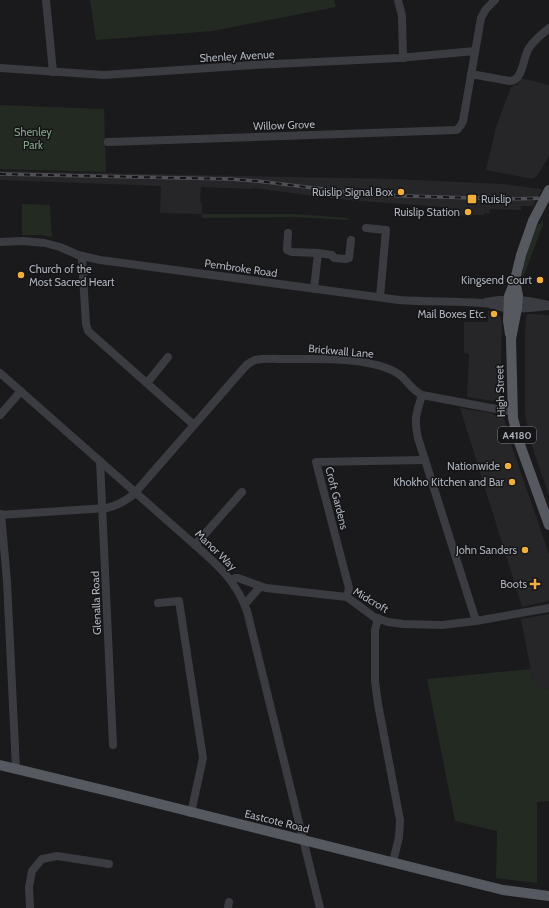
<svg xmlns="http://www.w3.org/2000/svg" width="549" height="908" font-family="Cabin,sans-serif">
<rect width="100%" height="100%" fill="#1a1a1c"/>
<g fill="#262629">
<path d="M 521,78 L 549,85 L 549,156 L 537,176 L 532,179 L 486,170 L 496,127 L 511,87 L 518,84 Z"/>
<path d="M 0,171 L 394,179 L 503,184 L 542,189 L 533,206 L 521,206 L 521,210 L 490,209 L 489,214 L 484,213 L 484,215 L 472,215 L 471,216 L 451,215 L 451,213 L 442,212 L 442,207 L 347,200 L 252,188 L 252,189 L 201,187 L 200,200 L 202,205 L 202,214 L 160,213 L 161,186 L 0,180 Z"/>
<path d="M 488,311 L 498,311 L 502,322 L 500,402 L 467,397 L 469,354 L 464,353 L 464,322 L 488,322 Z"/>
<path d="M 527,314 L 549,315 L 549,496 L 529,437 L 525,413 L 525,334 L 526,316 Z"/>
<path d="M 460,408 L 491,413 L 504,419 L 511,441 L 510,441 L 549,554 L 549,601 L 522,607 Z"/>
<path d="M 549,614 L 549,688 L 539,692 L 533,681 L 521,619 Z"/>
</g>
<g fill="#222a22">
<path d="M 90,0 L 334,0 L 336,7 L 213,31 L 96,40 Z"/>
<path d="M 0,105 L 104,109 L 106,172 L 0,169 Z"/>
<path d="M 22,204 L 50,205 L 52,237 L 41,235 L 22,235 Z"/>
<path d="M 202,214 L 295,214 L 348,218 L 348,220 L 295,217 L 202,218 Z"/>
<path d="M 543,219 L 543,225 L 522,280 C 523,261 530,241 538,224 L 540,224 Z"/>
<path d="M 531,669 L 533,681 L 537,680 L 539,691 L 549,688 L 549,801 L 537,802 L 537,883 L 496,878 L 497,831 L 455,821 L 427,679 Z"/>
</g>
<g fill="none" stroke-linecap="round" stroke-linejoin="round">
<g stroke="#3b3c41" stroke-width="8">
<path d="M 46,0 L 53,72"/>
<path d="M 398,0 L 402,16 L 403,58"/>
<path d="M 0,68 L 104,75 L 254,65 L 399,58 L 475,51"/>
<path d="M 471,74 L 510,81 C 523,81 523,57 529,48 C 534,40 542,34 549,28"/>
<path d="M 108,142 L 457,130 L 461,125 L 463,121 L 481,18 L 486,9 L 495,0"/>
<path d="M 366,228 L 386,230 L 380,297"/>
<path d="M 288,233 L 287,250 L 292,252 L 318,253"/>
<path d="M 0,242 L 23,241 L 45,243 L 60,247 L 78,255 L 100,260 L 399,300 C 427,302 454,301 482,303 C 490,303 498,307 506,308 C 521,310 535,307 549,306"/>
<path d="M 83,256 L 82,260 L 86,324 L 88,331 L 194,425"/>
<path d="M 314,289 L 318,253 L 332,255 L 334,258 L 346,259 L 349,258 L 351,240"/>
<path d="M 486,302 C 507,297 527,300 548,305"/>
<path d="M 0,373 L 195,545 C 218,565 236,581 247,611 L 320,908"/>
<path d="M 147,383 L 168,357"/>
<path d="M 422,395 C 416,414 414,419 418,438 L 476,621"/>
<path d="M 0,415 L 21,391"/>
<path d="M 100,461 L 113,745"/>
<path d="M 1,514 L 7,581 L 16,769"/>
<path d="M 0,515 L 107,508 C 116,506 125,501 133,495 L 243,369 C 246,365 250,362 255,360 C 265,358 276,359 286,359 C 317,359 361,357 389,369 C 406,375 408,388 422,395 L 512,412"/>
<path d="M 195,545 L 242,492"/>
<path d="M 231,580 L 235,578 L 238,578 L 266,588 L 347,597 L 374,617 L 388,622 L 403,624 L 442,625 L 476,621 L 549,608"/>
<path d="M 347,597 L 349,588 L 316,462 L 425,460"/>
<path d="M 158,603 L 179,601 L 203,758 L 191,813"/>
<path d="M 245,604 L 260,587"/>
<path d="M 378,618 L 375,630 L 375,681 L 378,704 L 400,820 L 399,837 L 393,862"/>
<path d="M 30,908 L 29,887 L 32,871 L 42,859 L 57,856 L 109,864"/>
<path d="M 228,908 L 229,902"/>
</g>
<g stroke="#575960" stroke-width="10">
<path d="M 515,280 L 518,296 L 517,308 L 511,339 L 513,418 L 519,442 L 549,525"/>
<path d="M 510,334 L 508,321 L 509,296 L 514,284 L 521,255 L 533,221"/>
<path d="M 0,765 L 116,793 L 503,890 L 549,896"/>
</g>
<g stroke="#4e5056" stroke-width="3.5">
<path id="rail" d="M 0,174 L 229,179 L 257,181 L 372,195 L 509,199 L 549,198"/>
</g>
<use href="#rail" stroke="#151517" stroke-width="2" stroke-dasharray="6" stroke-linecap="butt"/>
<path stroke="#575960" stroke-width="10" d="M 533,221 L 549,190"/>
</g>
<g fill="#f0ae3d" stroke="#151517" stroke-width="1.5">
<circle cx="401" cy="192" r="4"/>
<rect x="467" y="194" width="10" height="10" rx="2"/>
<circle cx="468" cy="212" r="4"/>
<circle cx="21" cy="275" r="4"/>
<circle cx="540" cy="280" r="4"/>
<circle cx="494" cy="314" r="4"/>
<circle cx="508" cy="466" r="4"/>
<circle cx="512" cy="482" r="4"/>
<circle cx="525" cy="550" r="4"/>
<path d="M533 578h4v4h4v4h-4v4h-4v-4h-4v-4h4z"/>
</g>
<g text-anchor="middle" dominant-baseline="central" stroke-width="3" stroke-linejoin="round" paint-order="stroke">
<rect fill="#151517" stroke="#7f828a" stroke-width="1" x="498" y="427" width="38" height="16" rx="3"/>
<g font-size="10" font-weight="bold" fill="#acb1bb">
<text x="517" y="435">A4180</text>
</g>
<g font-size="11" fill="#acb1bb" stroke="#151517">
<text transform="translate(237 56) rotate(-3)">Shenley Avenue</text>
<text transform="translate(284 125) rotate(-2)">Willow Grove</text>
<text transform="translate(241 268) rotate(8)">Pembroke Road</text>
<text transform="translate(341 351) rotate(5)">Brickwall Lane</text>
<text transform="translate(500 391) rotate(-92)">High Street</text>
<text transform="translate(337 498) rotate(76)">Croft Gardens</text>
<text transform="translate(216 550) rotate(44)">Manor Way</text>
<text transform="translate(371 600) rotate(31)">Midcroft</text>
<text transform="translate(96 603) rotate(-92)">Glenalla Road</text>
<text transform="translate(277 821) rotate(14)">Eastcote Road</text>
</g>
<g font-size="11" fill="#84a685" stroke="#151517">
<text x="33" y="132">Shenley<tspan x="33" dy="13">Park</tspan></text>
</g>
<g font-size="11" fill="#acb1bb" stroke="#151517" text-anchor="end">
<text x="393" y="192">Ruislip Signal Box</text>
<text x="481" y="199" text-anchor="start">Ruislip</text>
<text x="460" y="212">Ruislip Station</text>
<text x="29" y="269" text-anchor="start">Church of the<tspan x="29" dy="13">Most Sacred Heart</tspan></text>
<text x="532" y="280">Kingsend Court</text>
<text x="486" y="314">Mail Boxes Etc.</text>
<text x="500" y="466">Nationwide</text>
<text x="504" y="482">Khokho Kitchen and Bar</text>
<text x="517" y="550">John Sanders</text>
<text x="527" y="584">Boots</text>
</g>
</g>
</svg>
